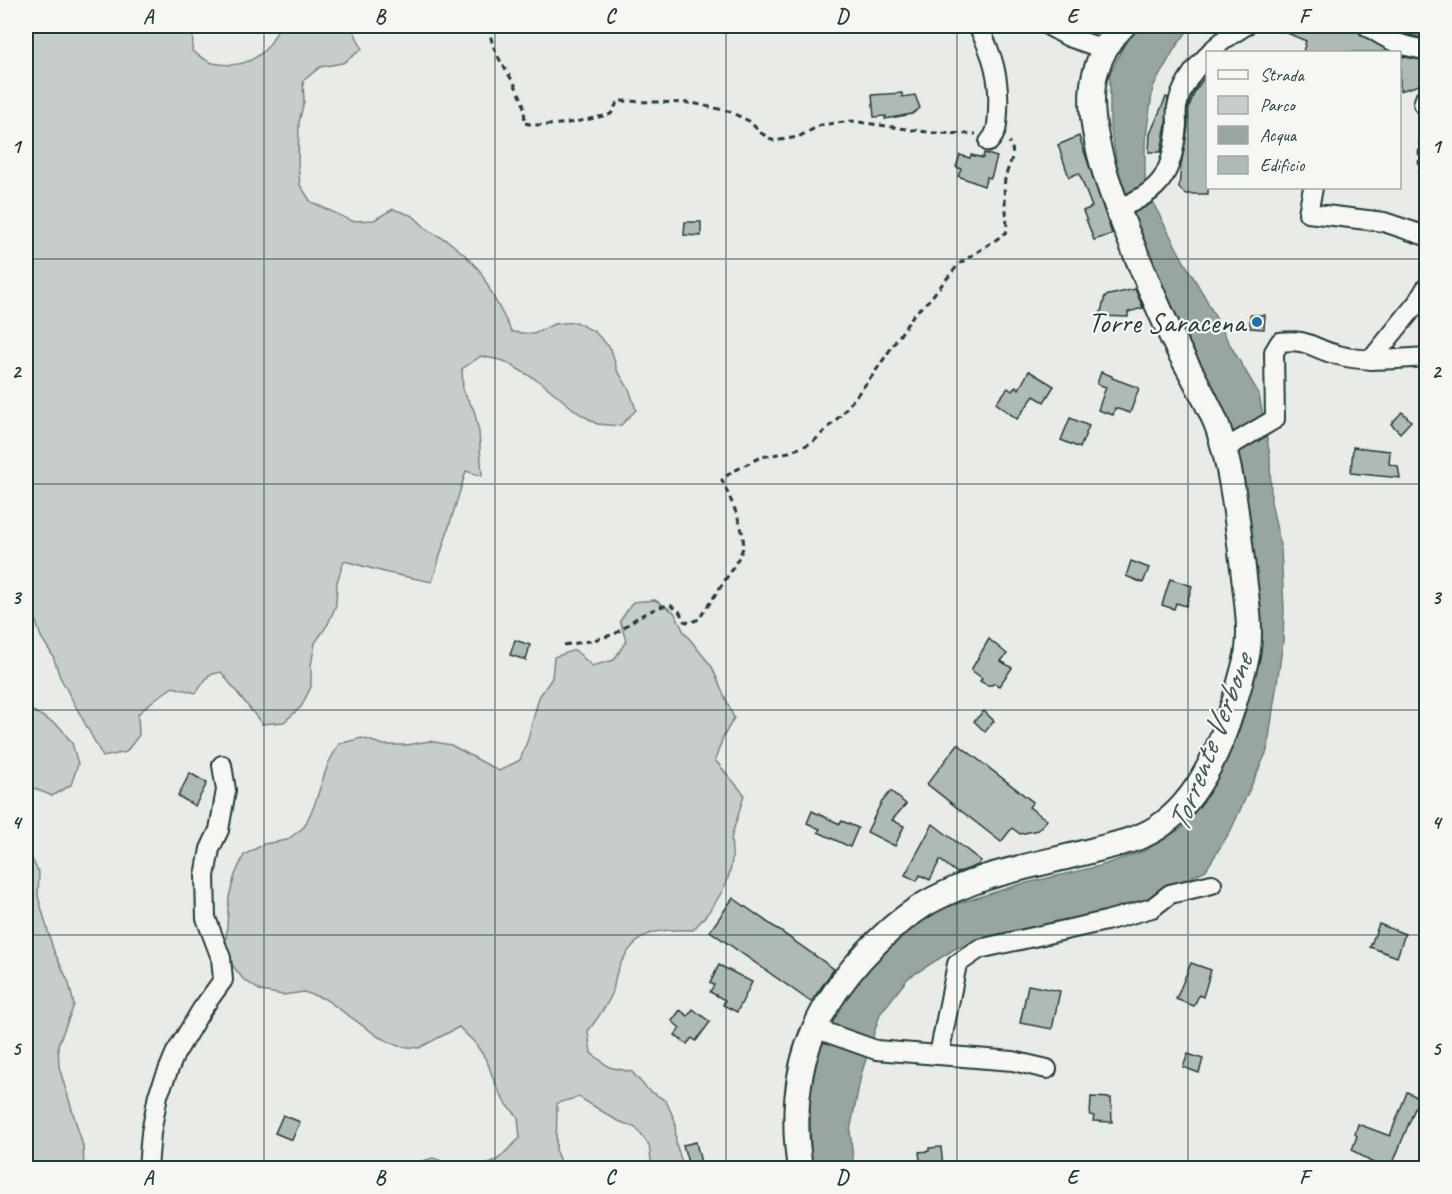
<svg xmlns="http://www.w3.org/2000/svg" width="1452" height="1194" font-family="Caveat,sans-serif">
<rect width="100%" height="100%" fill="#e9ebe7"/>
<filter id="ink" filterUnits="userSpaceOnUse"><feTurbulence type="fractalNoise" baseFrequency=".0167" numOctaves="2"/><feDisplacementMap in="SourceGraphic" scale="12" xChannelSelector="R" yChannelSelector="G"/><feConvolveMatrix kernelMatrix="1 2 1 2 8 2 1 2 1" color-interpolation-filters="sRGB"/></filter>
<g filter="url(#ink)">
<g fill="#c7cec9" stroke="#73867e" stroke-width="1.5">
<path d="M 26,26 L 194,26 L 192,51 C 198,55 206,61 213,63 C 245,70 268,56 279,26 L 353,26 L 353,29 L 362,49 L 343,63 L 320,67 L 303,81 L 304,101 L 299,122 L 298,164 L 300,185 L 311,202 L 352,221 L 374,220 L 393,209 L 413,216 L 429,231 L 448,241 L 465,255 L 480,271 L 512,332 L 534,334 L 554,324 L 576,322 L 595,332 L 611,349 L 617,370 L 629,389 L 636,410 L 620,426 L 597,424 L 577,412 L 542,383 L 504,361 L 481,356 L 462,369 L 463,391 L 474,410 L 479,432 L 482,476 L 466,471 L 432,582 L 388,573 L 344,561 L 337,582 L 336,605 L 328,624 L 315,643 L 311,665 L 311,687 L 301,707 L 284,722 L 262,724 L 221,672 L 209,675 L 196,693 L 173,687 L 155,699 L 138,714 L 139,735 L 126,752 L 103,757 L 60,677 L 53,656 L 41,637 L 26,591 Z"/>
<path d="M 655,600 L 674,612 L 684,632 L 712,667 L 734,718 L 723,737 L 715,760 L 744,794 C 741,808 736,821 732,835 C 730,842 733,850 732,858 C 731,885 711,911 693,930 C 653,929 636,931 618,969 C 614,978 615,988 611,996 C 605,1009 596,1020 588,1031 L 591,1053 L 609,1067 L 632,1072 L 647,1089 L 666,1101 L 675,1121 L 676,1144 L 684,1168 L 652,1168 L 649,1145 L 636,1128 L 616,1120 L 579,1097 L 557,1103 L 556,1152 L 563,1168 L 396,1168 L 433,1158 L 453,1165 L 475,1167 L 497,1160 L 520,1138 L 518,1117 L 504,1101 L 494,1081 L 487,1061 L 475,1043 L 459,1027 L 419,1048 L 398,1046 L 379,1037 L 325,999 L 304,992 L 283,995 L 261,991 L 243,979 L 230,962 L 226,941 L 229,897 L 235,875 L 244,855 L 264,844 L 287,840 L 304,827 L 314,806 L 328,764 L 339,744 L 362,738 L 384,745 L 407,745 L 429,741 L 451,745 L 499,771 L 520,760 L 528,739 L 539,697 L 552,678 L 554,657 L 575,650 L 592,666 L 614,660 L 626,641 L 620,621 L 633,602 Z"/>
<path d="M 26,707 L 59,726 L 72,743 L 78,764 L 71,785 L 52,796 L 31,787 L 26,789 Z"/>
<path d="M 26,848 L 39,873 L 38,896 L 53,949 L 69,983 L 74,1005 L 58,1045 L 59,1067 L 83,1146 L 84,1168 L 26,1168 Z"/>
</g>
<path fill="#99a6a0" stroke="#687c75" stroke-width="1.5" d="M 1139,26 L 1191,26 L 1175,48 L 1153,87 L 1145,143 L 1145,184 L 1152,201 L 1183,260 L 1205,297 L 1229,343 L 1259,394 L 1270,456 L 1271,502 L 1281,549 L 1284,610 L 1283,642 L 1267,751 L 1231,830 L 1206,870 L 1127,910 L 1057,924 L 956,948 L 908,978 L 880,1014 L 861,1075 L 850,1131 L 854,1168 L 811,1168 L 810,1090 L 821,1042 L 840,1006 L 870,968 L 894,942 L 934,911 L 1018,885 L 1100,866 L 1144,851 L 1182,828 L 1199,807 L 1216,776 L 1247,700 L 1230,434 L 1212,386 L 1184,332 L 1131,216 L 1122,192 L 1110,125 L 1110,73 L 1129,36 Z"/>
<g fill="#b0bab5" stroke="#1f3d34" stroke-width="1.5">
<path d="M 1271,26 L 1356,26 L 1361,35 L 1391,52 L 1303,52 L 1306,41 Z"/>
<path d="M 1387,26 L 1426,26 L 1426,39 L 1406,34 Z"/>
<path d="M 1400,56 L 1426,61 L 1426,83 L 1400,91 Z"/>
<path d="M 1208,72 L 1208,194 L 1185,194 L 1179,188 L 1181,165 L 1188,126 L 1188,109 L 1195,91 Z"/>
<path d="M 902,93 L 902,97 L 915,95 L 920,108 L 912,114 L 885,119 L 886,116 L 874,117 L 872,95 Z"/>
<path d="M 1166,97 L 1168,98 L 1166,124 L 1161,152 L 1149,152 L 1150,134 Z"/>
<path d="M 1079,136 L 1112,234 L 1094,240 L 1083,211 L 1092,207 L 1079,173 L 1069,177 L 1058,145 Z"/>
<path d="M 984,153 L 997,157 L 991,178 L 987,177 L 984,186 L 958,176 L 961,169 L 956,167 L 960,155 L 970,158 L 971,155 L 983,158 Z"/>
<path d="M 685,222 L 701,222 L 701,236 L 684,235 Z"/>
<path d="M 1135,289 L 1143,308 L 1128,312 L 1128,317 L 1100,316 L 1105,296 Z"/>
<path d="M 1250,315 L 1265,315 L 1264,329 L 1250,328 Z"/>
<path d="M 1029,371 L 1054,386 L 1044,402 L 1034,396 L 1017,419 L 996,403 L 1008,388 L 1012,391 L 1016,386 L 1019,389 Z"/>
<path d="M 1101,372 L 1112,376 L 1112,378 L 1139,388 L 1130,413 L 1115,408 L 1113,415 L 1098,410 L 1106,387 L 1097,384 Z"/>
<path d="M 1402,412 L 1411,421 L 1400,433 L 1391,424 Z"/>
<path d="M 1070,418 L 1089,426 L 1080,448 L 1061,440 Z"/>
<path d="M 1353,447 L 1390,451 L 1389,464 L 1398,466 L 1400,478 L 1351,473 Z"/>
<path d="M 1131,561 L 1149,568 L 1143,583 L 1126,576 Z"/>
<path d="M 1170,579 L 1192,586 L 1186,606 L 1176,603 L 1174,609 L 1162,605 Z"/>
<path d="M 989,639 L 1007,654 L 1001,661 L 1012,668 L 999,686 L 994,683 L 992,685 L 987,685 L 980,681 L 982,678 L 971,670 Z"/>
<path d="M 515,640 L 530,645 L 526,660 L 510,655 Z"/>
<path d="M 984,711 L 994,721 L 985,732 L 974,721 Z"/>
<path d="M 958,744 L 1033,802 L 1029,807 L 1047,820 L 1038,830 L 1020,834 L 1012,828 L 1001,842 L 927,784 Z"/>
<path d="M 190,773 L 207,783 L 195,806 L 178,796 Z"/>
<path d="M 891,791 L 906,804 L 892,820 L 904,826 L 895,846 L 867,832 L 881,803 Z"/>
<path d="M 812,811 L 840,824 L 842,821 L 858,828 L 850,847 L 818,832 L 820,829 L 807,823 Z"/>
<path d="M 933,824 L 981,861 L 978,865 L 957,873 L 940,860 L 930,880 L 920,875 L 917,881 L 905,875 Z"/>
<path d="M 733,898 L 834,969 L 811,1002 L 710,931 Z"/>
<path d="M 1379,924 L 1405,934 L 1397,957 L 1370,947 Z"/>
<path d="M 1191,963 L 1211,970 L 1203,997 L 1199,995 L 1194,1006 L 1176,999 Z"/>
<path d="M 719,965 L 752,982 L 737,1012 L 723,1005 L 725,1000 L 710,992 L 714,985 L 710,983 Z"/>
<path d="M 1028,985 L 1060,991 L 1052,1029 L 1020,1023 Z"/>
<path d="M 693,1009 L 710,1022 L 696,1041 L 692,1038 L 687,1044 L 675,1035 L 680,1028 L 672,1021 L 680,1010 L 688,1016 Z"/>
<path d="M 1188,1054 L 1203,1059 L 1199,1073 L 1183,1067 Z"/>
<path d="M 1407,1092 L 1419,1098 L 1391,1168 L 1371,1162 L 1352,1150 L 1357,1136 L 1355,1134 L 1358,1124 L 1390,1136 Z"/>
<path d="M 1091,1097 L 1111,1098 L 1112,1122 L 1093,1121 L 1094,1116 L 1090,1115 Z"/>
<path d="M 283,1115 L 300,1122 L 292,1140 L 275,1133 Z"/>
<path d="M 696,1142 L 701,1163 L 689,1166 L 683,1145 Z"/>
<path d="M 941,1147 L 943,1168 L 921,1168 L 919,1152 L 929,1151 L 929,1148 Z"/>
</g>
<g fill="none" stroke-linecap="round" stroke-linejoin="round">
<g stroke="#1f3d34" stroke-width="22">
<g id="minor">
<path d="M 978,26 C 993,55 1000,78 998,112 C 997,125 998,132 989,142"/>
<path d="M 1049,26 L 1069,37 L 1104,49"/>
<path d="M 1367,26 C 1389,41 1401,46 1426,50"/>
<path d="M 1210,52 L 1225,39 L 1245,26"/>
<path d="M 1423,104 L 1426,96"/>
<path d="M 1313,188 L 1308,213 L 1384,222 L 1426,236"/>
<path d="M 1117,209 C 1163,191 1172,173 1177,125 C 1177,119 1176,113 1177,107 C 1181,88 1194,69 1208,55"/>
<path d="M 1371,360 L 1417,303 L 1426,288"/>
<path d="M 1223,450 L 1275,419 L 1274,352 L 1280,342 C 1308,338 1313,349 1338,355 C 1366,363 1398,359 1426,357"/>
<path d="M 814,1028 L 876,1050 L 1013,1061 L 1047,1069"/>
<path d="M 939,1055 L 957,964 L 979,949 L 1106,921 L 1152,908 L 1170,894 L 1212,884"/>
<path d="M 148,1168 L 151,1133 L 158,1095 L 175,1054 L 202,1009 L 223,980 L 221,958 L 206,918 L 205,876 L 210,849 L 219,830 L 226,790 L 222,765"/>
</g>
</g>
<g stroke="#1f3d34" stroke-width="28">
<path id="major" d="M 800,1168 C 793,1123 795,1071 815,1028 C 835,983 880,932 922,906 C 937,896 969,883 987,877 C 1023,866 1061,859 1098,849 C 1121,843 1145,838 1164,823 C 1211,788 1232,715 1246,660 C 1253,631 1246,598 1243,568 C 1237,521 1233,473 1218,428 C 1208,401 1189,370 1176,345 C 1163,319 1152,293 1141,266 C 1120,216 1081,129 1095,74 C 1100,55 1109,39 1123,26"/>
</g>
<g stroke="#1f3d34" stroke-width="3" stroke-dasharray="6 4.5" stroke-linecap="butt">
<path d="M 490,26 C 489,54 513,75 522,100 C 525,107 524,116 525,123 C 548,129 588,120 611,114 L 618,101 L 692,103 L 728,111 L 749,121 L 761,133 L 774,141 L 798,137 L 821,125 L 852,121 L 934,133 L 976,134"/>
<path d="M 1421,118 L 1419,157 L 1422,219"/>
<path d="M 564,645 L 590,641 L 615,634 L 638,617 L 659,607 L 670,605 L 679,611 L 684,621 L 690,623 L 699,619 C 708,605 741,559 743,547 C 746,529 729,497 722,480 L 730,473 L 761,457 L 789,452 L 812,443 L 840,416 L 873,375 L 914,314 L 929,300 L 959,264 L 1006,233 C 1009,215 1002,197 1005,179 C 1007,167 1018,153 1009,142"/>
</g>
<use href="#minor" stroke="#f6f6f2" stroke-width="18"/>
<use href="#major" stroke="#f6f6f2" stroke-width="24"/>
</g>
</g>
<path fill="none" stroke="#1f3d34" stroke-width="1.5" stroke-opacity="0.55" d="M 264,26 L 264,1168M 495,26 L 495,1168M 726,26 L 726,1168M 957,26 L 957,1168M 1188,26 L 1188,1168M 26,259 L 1426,259M 26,484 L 1426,484M 26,710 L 1426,710M 26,935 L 1426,935"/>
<circle fill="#1f6fb2" stroke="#f6f6f2" stroke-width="2" cx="1257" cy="322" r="6"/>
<g text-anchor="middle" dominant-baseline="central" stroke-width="4.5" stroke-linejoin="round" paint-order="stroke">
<g font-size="30" fill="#1f3d34" stroke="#f6f6f2" text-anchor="end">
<text x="1245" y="322">Torre Saracena</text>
</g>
<g font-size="32" font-style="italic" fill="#445c54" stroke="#f6f6f2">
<text transform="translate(1210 743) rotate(-69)">Torrente Verbone</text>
</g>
</g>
<rect width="1452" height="1194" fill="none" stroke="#f6f6f2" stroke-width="66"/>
<rect x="1206" y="51" width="195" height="138" fill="#f6f6f2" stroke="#a0aca6" stroke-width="1.5"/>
<rect x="1218" y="70" width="30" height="9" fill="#f6f6f2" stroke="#a0aca6" stroke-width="1.5"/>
<text x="1260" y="81" font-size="18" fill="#1f3d34">Strada</text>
<rect x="1218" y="96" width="30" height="18" fill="#c7cec9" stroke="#a0aca6" stroke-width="1.5"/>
<text x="1260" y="111" font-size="18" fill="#1f3d34">Parco</text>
<rect x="1218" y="126" width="30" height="18" fill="#99a6a0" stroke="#a0aca6" stroke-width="1.5"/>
<text x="1260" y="141" font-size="18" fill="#1f3d34">Acqua</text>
<rect x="1218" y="156" width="30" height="18" fill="#b0bab5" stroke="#a0aca6" stroke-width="1.5"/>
<text x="1260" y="171" font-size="18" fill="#1f3d34">Edificio</text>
<rect x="33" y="33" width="1386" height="1128" fill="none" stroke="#1f3d34" stroke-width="2"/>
<g font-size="20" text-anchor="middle" font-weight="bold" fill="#1f3d34">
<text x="148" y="23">A</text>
<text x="380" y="23">B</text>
<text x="610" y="23">C</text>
<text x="842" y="23">D</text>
<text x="1072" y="23">E</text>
<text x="1304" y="23">F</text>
<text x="16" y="153">1</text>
<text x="1436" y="153">1</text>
<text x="16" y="378">2</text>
<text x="1436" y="378">2</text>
<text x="16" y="604">3</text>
<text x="1436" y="604">3</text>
<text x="16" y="829">4</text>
<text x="1436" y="829">4</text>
<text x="16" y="1055">5</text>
<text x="1436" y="1055">5</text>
<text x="148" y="1184">A</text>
<text x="380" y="1184">B</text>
<text x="610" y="1184">C</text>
<text x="842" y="1184">D</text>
<text x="1072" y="1184">E</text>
<text x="1304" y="1184">F</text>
</g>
</svg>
